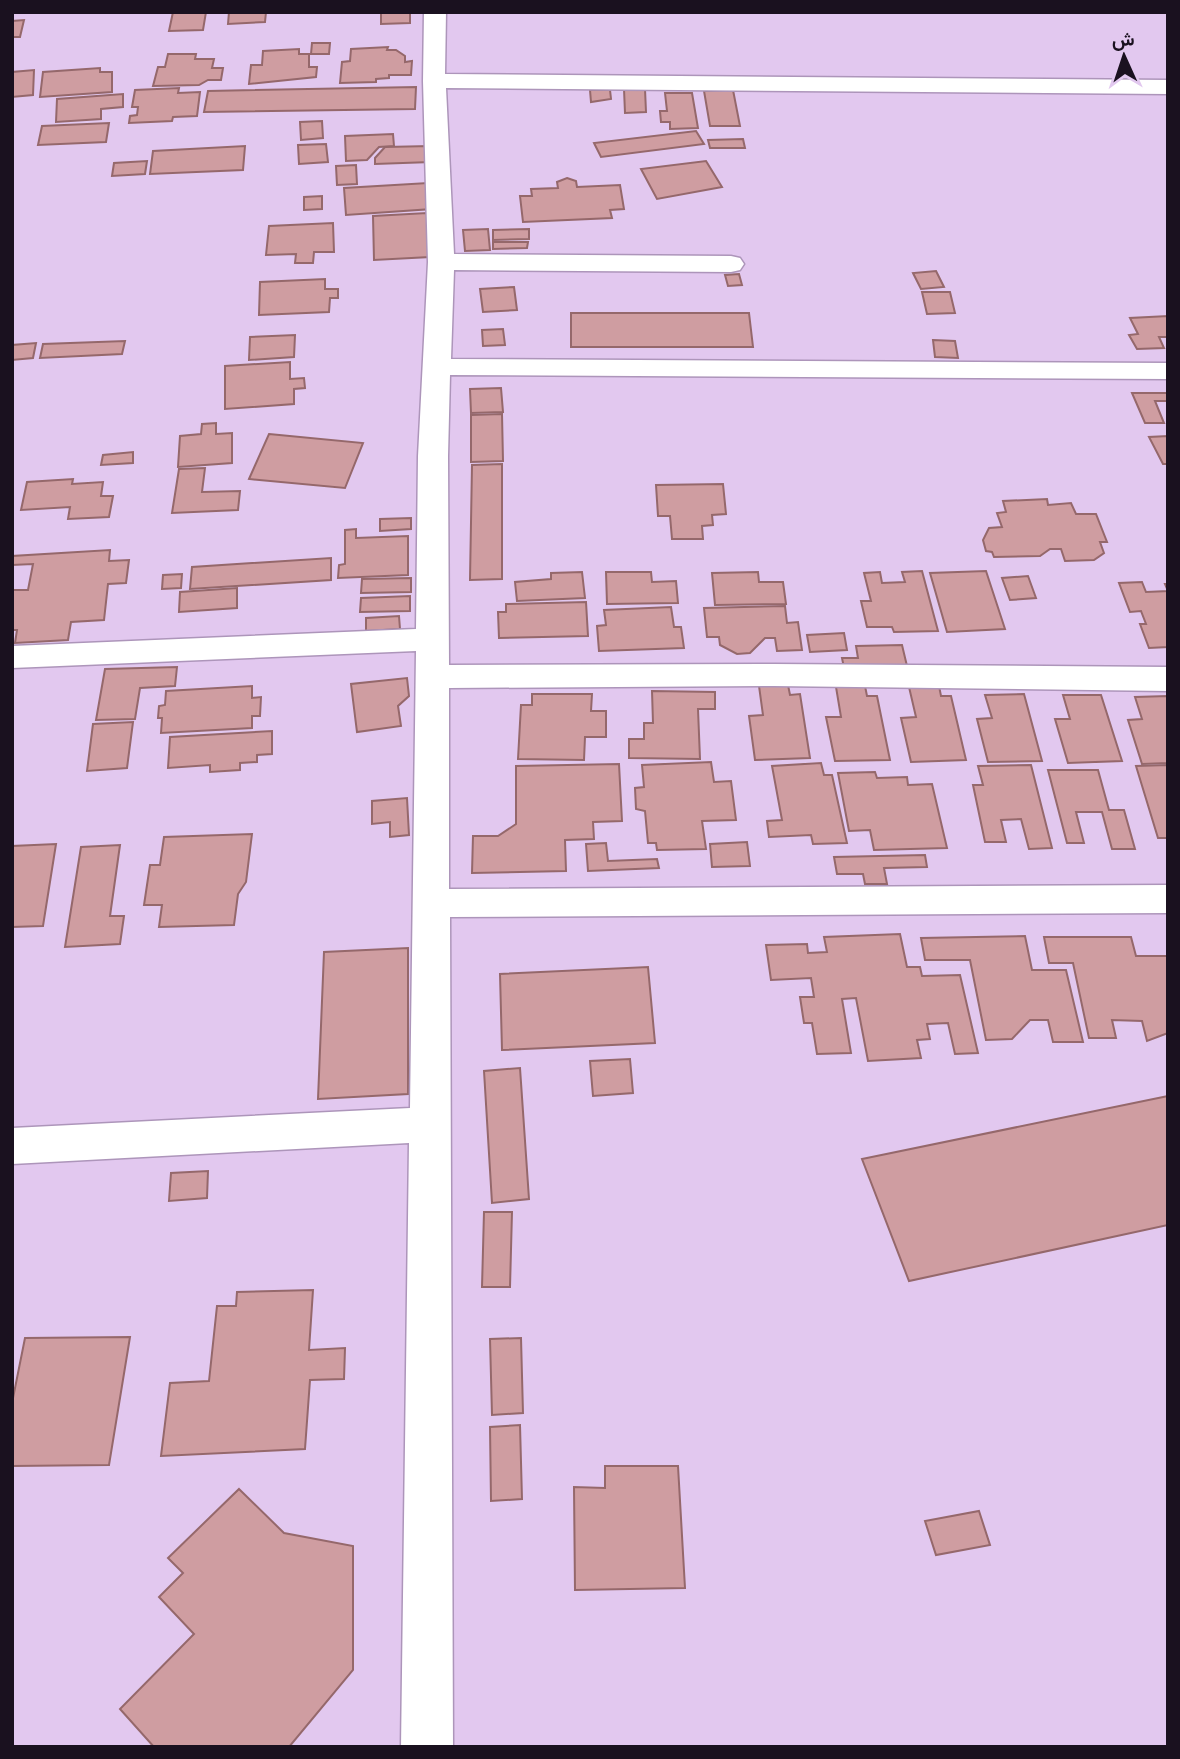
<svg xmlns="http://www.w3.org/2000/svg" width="1180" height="1759" font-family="Roboto,Vazirmatn,sans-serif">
<rect width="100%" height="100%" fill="#e2c8ef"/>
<g fill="#cf9da1" stroke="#95686b" stroke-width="2">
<path d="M 173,12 L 206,12 L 203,30 L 169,31 Z"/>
<path d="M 229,12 L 266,12 L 265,22 L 228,24 Z"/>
<path d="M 381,12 L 410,12 L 410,23 L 381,24 Z"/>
<path d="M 24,20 L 20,37 L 12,37 L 12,21 Z"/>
<path d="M 312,43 L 330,43 L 329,54 L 311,54 Z"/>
<path d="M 388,47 L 387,50 L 396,50 L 405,56 L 405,62 L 412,61 L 411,75 L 389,75 L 389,78 L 376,79 L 376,82 L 340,83 L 342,62 L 350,61 L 351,49 Z"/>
<path d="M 299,49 L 299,54 L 309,54 L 309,67 L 317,67 L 316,77 L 249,84 L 251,65 L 262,65 L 263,51 Z"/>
<path d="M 168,54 L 196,54 L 195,59 L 214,59 L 212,68 L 223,68 L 221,80 L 208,80 L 199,85 L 153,86 L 158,67 L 165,67 Z"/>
<path d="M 100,68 L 100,72 L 112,72 L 112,92 L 40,97 L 43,72 Z"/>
<path d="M 34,70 L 33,95 L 12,97 L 12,72 Z"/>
<path d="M 416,87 L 415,109 L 204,112 L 208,91 Z"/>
<path d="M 179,88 L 178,93 L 200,92 L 197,116 L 173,117 L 172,121 L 129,123 L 130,116 L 137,115 L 138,107 L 132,107 L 135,90 Z"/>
<path d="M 624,89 L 645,89 L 646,112 L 625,113 Z"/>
<path d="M 590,90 L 610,90 L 611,99 L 591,102 Z"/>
<path d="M 733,90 L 740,126 L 710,126 L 704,91 Z"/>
<path d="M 665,93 L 692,93 L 698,128 L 670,129 L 670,122 L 661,122 L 660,111 L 667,111 Z"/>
<path d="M 123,94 L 123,107 L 101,109 L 101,119 L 56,122 L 57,99 Z"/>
<path d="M 322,121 L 323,138 L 301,140 L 300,122 Z"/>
<path d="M 109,123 L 106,142 L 38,145 L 42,126 Z"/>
<path d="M 696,131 L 704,144 L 601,157 L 594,143 Z"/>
<path d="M 393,134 L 394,146 L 379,147 L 367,160 L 346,161 L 345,136 Z"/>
<path d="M 743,139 L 745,148 L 710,148 L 708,140 Z"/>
<path d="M 326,144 L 328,162 L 299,164 L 298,145 Z"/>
<path d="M 245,146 L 243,170 L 150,174 L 153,151 Z"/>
<path d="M 430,146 L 431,162 L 375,164 L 375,158 L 385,147 Z"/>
<path d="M 147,161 L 145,174 L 112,176 L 114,163 Z"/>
<path d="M 706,161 L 722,187 L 657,199 L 641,169 Z"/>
<path d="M 356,165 L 357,184 L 337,185 L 336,166 Z"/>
<path d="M 567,178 L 576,181 L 577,187 L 620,185 L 624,209 L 610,210 L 612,218 L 523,222 L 520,196 L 532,196 L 531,189 L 558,188 L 557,182 Z"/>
<path d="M 428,183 L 432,209 L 346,215 L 344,188 Z"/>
<path d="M 322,196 L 322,209 L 304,210 L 304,197 Z"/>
<path d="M 427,213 L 430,257 L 374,260 L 373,216 Z"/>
<path d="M 333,223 L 334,252 L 314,252 L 313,263 L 295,263 L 296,254 L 266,255 L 269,226 Z"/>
<path d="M 488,229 L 490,250 L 465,251 L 463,230 Z"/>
<path d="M 529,229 L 529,239 L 493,240 L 493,230 Z"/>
<path d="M 493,242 L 528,242 L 527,248 L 493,249 Z"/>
<path d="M 936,271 L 944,287 L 921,289 L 913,273 Z"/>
<path d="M 739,274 L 742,285 L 728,286 L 725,275 Z"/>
<path d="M 325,279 L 325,289 L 338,289 L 338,298 L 330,298 L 329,312 L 259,315 L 260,282 Z"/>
<path d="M 514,287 L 517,310 L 483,312 L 480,289 Z"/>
<path d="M 922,292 L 950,292 L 955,313 L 927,314 Z"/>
<path d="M 571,313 L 749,313 L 753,347 L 571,347 Z"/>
<path d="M 1168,316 L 1168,337 L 1159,337 L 1164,348 L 1137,349 L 1129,335 L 1138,334 L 1130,318 Z"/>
<path d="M 503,329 L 505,345 L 483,346 L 482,330 Z"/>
<path d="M 295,335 L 294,357 L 249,360 L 250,337 Z"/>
<path d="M 933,340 L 955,341 L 958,358 L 935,357 Z"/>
<path d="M 125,341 L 122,354 L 40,358 L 43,344 Z"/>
<path d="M 36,343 L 33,358 L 12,360 L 12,345 Z"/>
<path d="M 290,362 L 290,379 L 304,378 L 305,388 L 294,389 L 294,404 L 225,409 L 225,366 Z"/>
<path d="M 501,388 L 503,412 L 471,413 L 470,389 Z"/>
<path d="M 1132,393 L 1168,393 L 1168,401 L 1155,401 L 1164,423 L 1145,423 Z"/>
<path d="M 502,414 L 503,461 L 471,462 L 471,415 Z"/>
<path d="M 216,423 L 216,434 L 232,433 L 232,463 L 178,467 L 180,436 L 201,434 L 202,424 Z"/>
<path d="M 269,434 L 363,443 L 345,488 L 249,479 Z"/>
<path d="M 1168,436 L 1168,464 L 1163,464 L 1149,437 Z"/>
<path d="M 133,452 L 133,463 L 101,465 L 103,455 Z"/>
<path d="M 502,464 L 502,579 L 470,580 L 472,465 Z"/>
<path d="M 205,468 L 202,492 L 240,491 L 238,510 L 172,513 L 179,469 Z"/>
<path d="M 73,479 L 72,484 L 103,482 L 101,496 L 113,496 L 109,517 L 68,519 L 70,507 L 21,510 L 27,482 Z"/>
<path d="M 723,484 L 726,514 L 712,515 L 713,525 L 702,526 L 703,539 L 672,539 L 670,516 L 658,516 L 656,485 Z"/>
<path d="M 1047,499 L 1048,505 L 1071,503 L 1076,514 L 1096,514 L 1107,542 L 1100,542 L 1104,553 L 1094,560 L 1065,561 L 1061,549 L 1050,549 L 1040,556 L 994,557 L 992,552 L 986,551 L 983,540 L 989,528 L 1002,527 L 997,513 L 1006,512 L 1003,501 Z"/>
<path d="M 411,518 L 411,529 L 380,531 L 380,519 Z"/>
<path d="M 356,529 L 356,538 L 408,536 L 408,575 L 338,578 L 339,565 L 345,564 L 345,530 Z"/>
<path d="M 110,550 L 109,561 L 129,560 L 126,583 L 108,584 L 104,620 L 71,622 L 68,640 L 15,643 L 17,630 L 12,630 L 12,590 L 28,590 L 33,564 L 12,565 L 12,556 Z"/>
<path d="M 331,558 L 331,580 L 190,589 L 192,567 Z"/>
<path d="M 922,571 L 938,631 L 894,632 L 892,627 L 867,627 L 861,601 L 871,601 L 864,573 L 880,572 L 882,583 L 905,582 L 902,572 Z"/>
<path d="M 986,571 L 1005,629 L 947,632 L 930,573 Z"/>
<path d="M 582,572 L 585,598 L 517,601 L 515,582 L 551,579 L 551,573 Z"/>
<path d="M 606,572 L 651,572 L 652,582 L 676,581 L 678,603 L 607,604 Z"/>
<path d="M 758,572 L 759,582 L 783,582 L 786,604 L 715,605 L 712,573 Z"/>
<path d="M 182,574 L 181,588 L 162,589 L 163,575 Z"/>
<path d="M 1028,576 L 1036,598 L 1010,600 L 1002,578 Z"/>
<path d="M 411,578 L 411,592 L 361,593 L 362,579 Z"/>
<path d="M 1142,582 L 1146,592 L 1168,591 L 1165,584 L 1168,584 L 1168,647 L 1149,648 L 1140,624 L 1146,624 L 1141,611 L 1130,612 L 1119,583 Z"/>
<path d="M 237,588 L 237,608 L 179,612 L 180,592 Z"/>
<path d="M 410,596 L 410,611 L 360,612 L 361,598 Z"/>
<path d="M 586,602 L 588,636 L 499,638 L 498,612 L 506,612 L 506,604 Z"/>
<path d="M 785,606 L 787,623 L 798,622 L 802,650 L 777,651 L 775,638 L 765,638 L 750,653 L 737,654 L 720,645 L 719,637 L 707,637 L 704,608 Z"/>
<path d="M 671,607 L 674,627 L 681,627 L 684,648 L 599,651 L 597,626 L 606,625 L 604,610 Z"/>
<path d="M 399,616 L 400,629 L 366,631 L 366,618 Z"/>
<path d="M 844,633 L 847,650 L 810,652 L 807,635 Z"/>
<path d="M 902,645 L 907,666 L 844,668 L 842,658 L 858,658 L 856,646 Z"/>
<path d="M 177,667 L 175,686 L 140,688 L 135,719 L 96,720 L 105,669 Z"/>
<path d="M 407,678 L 409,696 L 398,706 L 401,726 L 357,732 L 351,684 Z"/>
<path d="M 788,685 L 790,695 L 800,694 L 810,758 L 755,760 L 749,716 L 763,715 L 759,686 Z"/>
<path d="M 252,686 L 252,698 L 261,697 L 260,716 L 252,716 L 252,728 L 161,733 L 162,718 L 158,718 L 159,706 L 165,705 L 166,691 Z"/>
<path d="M 865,686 L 867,696 L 877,696 L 890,760 L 835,761 L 826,717 L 841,717 L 836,687 Z"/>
<path d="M 939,686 L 941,696 L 951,696 L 966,760 L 911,762 L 901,718 L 916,717 L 909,687 Z"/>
<path d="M 652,691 L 715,692 L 715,709 L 698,709 L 700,759 L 629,758 L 629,739 L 644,739 L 644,723 L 653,723 Z"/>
<path d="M 532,694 L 592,694 L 591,711 L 606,711 L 606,737 L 585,737 L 584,760 L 518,759 L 521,705 L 532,705 Z"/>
<path d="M 1024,694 L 1042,761 L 988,762 L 977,719 L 992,718 L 985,695 Z"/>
<path d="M 1063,695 L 1101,695 L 1122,761 L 1068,763 L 1055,719 L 1070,719 Z"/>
<path d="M 1168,696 L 1168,763 L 1142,764 L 1128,720 L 1142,719 L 1135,697 Z"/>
<path d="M 133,722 L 127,768 L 87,771 L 93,724 Z"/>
<path d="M 272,731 L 272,754 L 257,755 L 257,762 L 240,763 L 240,770 L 210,772 L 210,765 L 168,768 L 170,737 Z"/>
<path d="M 711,762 L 714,782 L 731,781 L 736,820 L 702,821 L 706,849 L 657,850 L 656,843 L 648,843 L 645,811 L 636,809 L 635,788 L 644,787 L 642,765 Z"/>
<path d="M 821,763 L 824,775 L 832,775 L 847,843 L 813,844 L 811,835 L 769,837 L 767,821 L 782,820 L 772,766 Z"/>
<path d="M 619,764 L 622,821 L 593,822 L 594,839 L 565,840 L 566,871 L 472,873 L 473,836 L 498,836 L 516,824 L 516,766 Z"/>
<path d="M 1031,765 L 1052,848 L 1029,849 L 1021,819 L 1001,820 L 1006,842 L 985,842 L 973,785 L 983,785 L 978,766 Z"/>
<path d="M 1168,765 L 1168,838 L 1158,838 L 1136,766 Z"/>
<path d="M 1048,770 L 1098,770 L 1109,810 L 1124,810 L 1135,849 L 1112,849 L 1102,812 L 1076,812 L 1084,843 L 1067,843 Z"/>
<path d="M 875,772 L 877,778 L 907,777 L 908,785 L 932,784 L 947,848 L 874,850 L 870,830 L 849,831 L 838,773 Z"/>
<path d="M 407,798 L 409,835 L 390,837 L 390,822 L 372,824 L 372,801 Z"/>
<path d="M 252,834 L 246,882 L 238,894 L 234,925 L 159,927 L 162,905 L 144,905 L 150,865 L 160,865 L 164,837 Z"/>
<path d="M 747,842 L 750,866 L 712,867 L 710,844 Z"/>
<path d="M 606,843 L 608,861 L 657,859 L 659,868 L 588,871 L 586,844 Z"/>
<path d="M 56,844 L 43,926 L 12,927 L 12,846 Z"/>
<path d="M 120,845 L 110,916 L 124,916 L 120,944 L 65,947 L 81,847 Z"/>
<path d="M 925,855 L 927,867 L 884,868 L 887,884 L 865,884 L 863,874 L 837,874 L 834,857 Z"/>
<path d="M 900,934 L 907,967 L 920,967 L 922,976 L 960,975 L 978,1053 L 955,1054 L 948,1023 L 927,1024 L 930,1039 L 917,1040 L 921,1058 L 868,1061 L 856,998 L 842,999 L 851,1053 L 817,1054 L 812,1023 L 804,1023 L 800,997 L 814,997 L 811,978 L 771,980 L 766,945 L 807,944 L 808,953 L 827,952 L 824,937 Z"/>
<path d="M 1025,936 L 1032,970 L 1066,970 L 1083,1042 L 1053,1042 L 1048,1020 L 1030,1020 L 1012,1039 L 986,1040 L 970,960 L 925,960 L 921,938 Z"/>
<path d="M 1044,937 L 1131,937 L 1136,956 L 1168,956 L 1168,1033 L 1147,1041 L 1142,1021 L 1112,1020 L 1116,1038 L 1089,1038 L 1073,963 L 1049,963 Z"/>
<path d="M 408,948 L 408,1094 L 318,1099 L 324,952 Z"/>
<path d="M 648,967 L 655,1043 L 502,1050 L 500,974 Z"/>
<path d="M 630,1059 L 633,1093 L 593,1096 L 590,1061 Z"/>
<path d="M 520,1068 L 529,1199 L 492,1203 L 484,1071 Z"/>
<path d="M 1168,1096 L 1168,1225 L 909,1281 L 862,1159 Z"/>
<path d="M 208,1171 L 207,1198 L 169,1201 L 171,1173 Z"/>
<path d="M 484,1212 L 512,1212 L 510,1287 L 482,1287 Z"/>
<path d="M 313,1290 L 309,1350 L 345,1348 L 344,1379 L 310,1380 L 305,1449 L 161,1456 L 170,1383 L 209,1381 L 217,1306 L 236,1306 L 237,1292 Z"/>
<path d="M 130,1337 L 109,1465 L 12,1466 L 12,1403 L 25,1338 Z"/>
<path d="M 521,1338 L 523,1413 L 492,1415 L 490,1339 Z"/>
<path d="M 520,1425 L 522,1499 L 491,1501 L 490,1427 Z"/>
<path d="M 605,1466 L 678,1466 L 685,1588 L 575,1590 L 574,1487 L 605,1488 Z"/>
<path d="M 239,1489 L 284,1533 L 353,1546 L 353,1670 L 289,1747 L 154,1747 L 120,1709 L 194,1634 L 159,1597 L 183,1573 L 168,1558 Z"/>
<path d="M 979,1511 L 990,1545 L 936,1555 L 925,1521 Z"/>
</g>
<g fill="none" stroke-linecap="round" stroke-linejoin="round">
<g stroke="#ad95ba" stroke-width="3">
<path id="minor" d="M 424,12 L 446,12 L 445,74 L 1168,80 L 1168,94 L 446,88 L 454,254 L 731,256 L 740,258 L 744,264 L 740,270 L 731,272 L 454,270 L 451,359 L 1168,363 L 1168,379 L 450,375 L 448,456 L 449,665 L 774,664 L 1168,667 L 1168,691 L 774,686 L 449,688 L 449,889 L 1168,885 L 1168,913 L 450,917 L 453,1747 L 401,1747 L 409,1143 L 12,1164 L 12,1128 L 410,1108 L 416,651 L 12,668 L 12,646 L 416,629 L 418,456 L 428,262 L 423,81 Z"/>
</g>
<use href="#minor" fill="#fff" fill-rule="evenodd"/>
</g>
<rect width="1180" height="1759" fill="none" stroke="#1a111f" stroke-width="28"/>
<g transform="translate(1124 56) rotate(357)" stroke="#e2c8ef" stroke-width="5" paint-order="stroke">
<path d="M0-5L12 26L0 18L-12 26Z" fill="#1a111f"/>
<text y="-10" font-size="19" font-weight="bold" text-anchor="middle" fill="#1a111f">ش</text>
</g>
</svg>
